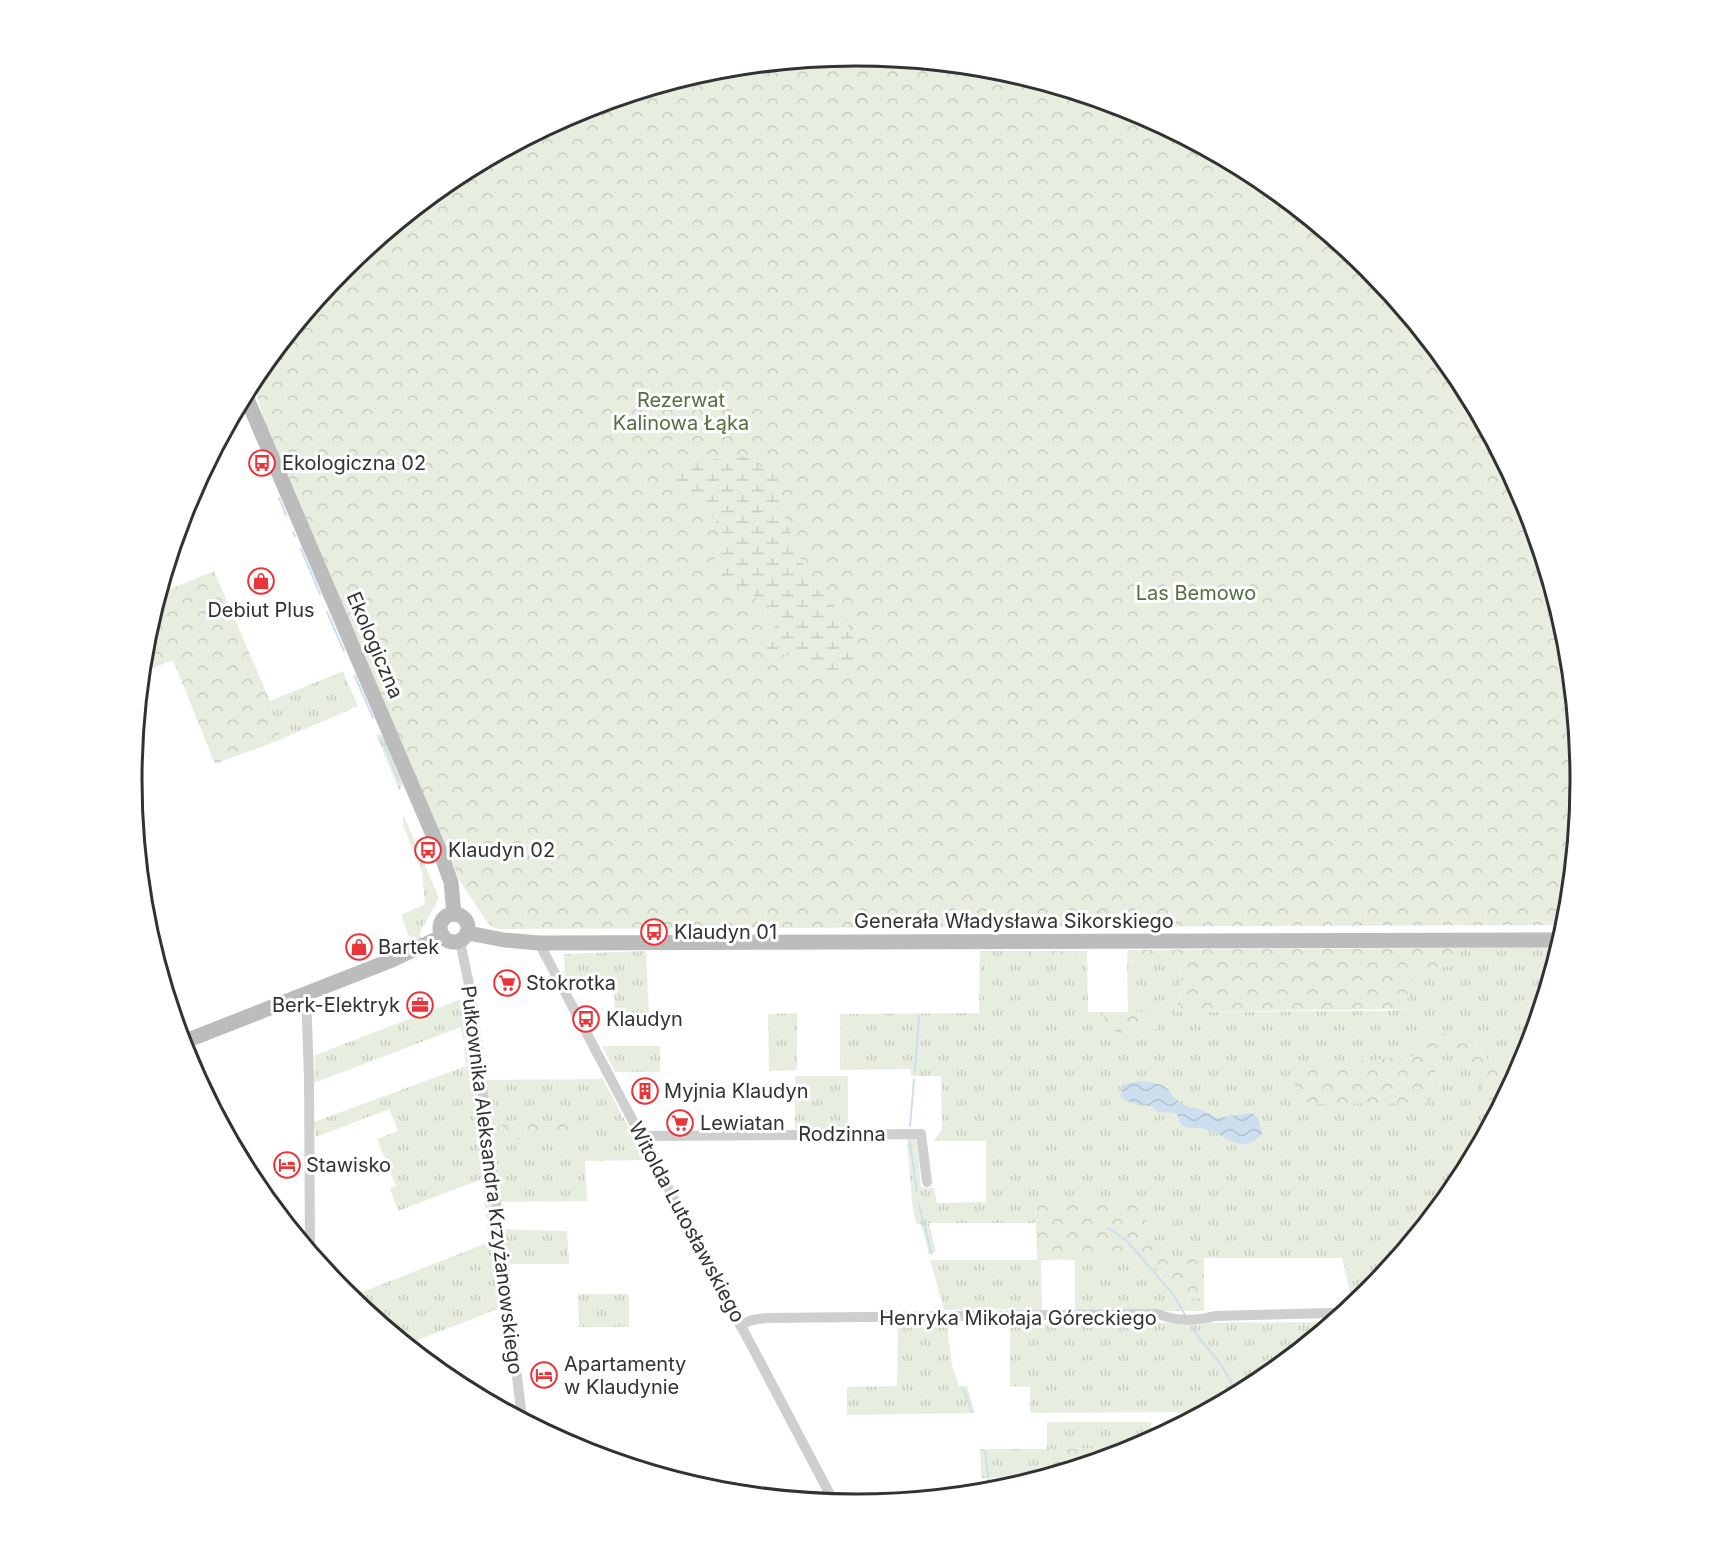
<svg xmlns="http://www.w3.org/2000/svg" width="1713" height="1560" font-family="Inter,sans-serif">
<defs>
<pattern id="grass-tufts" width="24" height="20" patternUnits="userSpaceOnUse" patternTransform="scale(1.5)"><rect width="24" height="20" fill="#e7eee0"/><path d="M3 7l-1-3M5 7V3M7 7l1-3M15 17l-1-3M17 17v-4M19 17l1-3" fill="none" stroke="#c7cdc1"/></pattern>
<pattern id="forest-crowns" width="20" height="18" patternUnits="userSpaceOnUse" patternTransform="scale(1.5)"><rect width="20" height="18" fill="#e7eee0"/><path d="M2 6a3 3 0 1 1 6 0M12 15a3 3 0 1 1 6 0" fill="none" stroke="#c7cdc1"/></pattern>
<pattern id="wetland-marsh" width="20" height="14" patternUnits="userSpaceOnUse" patternTransform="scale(1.5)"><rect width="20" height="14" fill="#e7eee0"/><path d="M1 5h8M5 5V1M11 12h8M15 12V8" fill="none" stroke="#c7cdc1"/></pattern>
<pattern id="water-waves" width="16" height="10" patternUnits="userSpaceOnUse" patternTransform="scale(1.5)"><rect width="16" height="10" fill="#cddfee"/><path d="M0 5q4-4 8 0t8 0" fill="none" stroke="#b0c0cd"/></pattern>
</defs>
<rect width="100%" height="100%" fill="#fff"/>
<g fill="url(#grass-tufts)">
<path d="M 343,671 L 358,706 L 282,739 L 272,720 L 270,701 Z"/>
<path d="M 379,734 L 384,736 L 403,780 L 403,784 L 399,790 L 376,735 Z"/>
<path d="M 404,816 L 438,896 L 438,900 L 419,934 L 422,938 L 404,948 L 393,949 L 396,946 L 411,941 L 401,915 L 425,904 L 422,872 L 403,825 Z"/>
<path d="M 1556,946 L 1558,952 L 1526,1058 L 1517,1074 L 1496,1068 L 1475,1045 L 1408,1036 L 1424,1055 L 1430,1103 L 1438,1056 L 1444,1049 L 1453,1051 L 1461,1058 L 1497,1111 L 1459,1183 L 1369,1293 L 1353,1306 L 1342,1258 L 1165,1258 L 1035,1203 L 1036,1223 L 929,1223 L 936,1252 L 929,1254 L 921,1224 L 916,1224 L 912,1203 L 907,1138 L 915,1139 L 917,1143 L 921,1187 L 934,1188 L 937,1203 L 986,1202 L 986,1141 L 934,1141 L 942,1129 L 941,1076 L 911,1076 L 911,1069 L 840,1070 L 840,1014 L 979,1013 L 980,951 L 1033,951 L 1033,961 L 1076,961 L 1080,957 L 1079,951 L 1087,951 L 1088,1012 L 1102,1012 L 1107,1027 L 1157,1012 L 1128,1012 L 1127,960 L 1174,963 C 1187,982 1179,992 1175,1012 L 1383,1011 L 1410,1009 L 1407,999 L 1412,978 L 1426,969 L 1456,964 L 1449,948 Z"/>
<path d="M 646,951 L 649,1016 L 615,1016 L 613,981 L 569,984 L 565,977 L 564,954 Z"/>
<path d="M 467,997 L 471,1033 L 463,1040 L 461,1027 L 314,1083 L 315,1055 Z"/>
<path d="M 797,1013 L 797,1070 L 769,1071 L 768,1014 Z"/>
<path d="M 472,1045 L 495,1240 L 501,1306 L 498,1309 L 407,1344 L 350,1297 L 489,1242 L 482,1179 L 398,1211 L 390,1189 L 396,1186 L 377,1139 L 398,1131 L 389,1109 L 316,1137 L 314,1122 L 466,1066 L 464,1047 Z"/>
<path d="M 602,1046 L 660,1046 L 660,1072 L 615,1072 Z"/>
<path d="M 795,1076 L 848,1076 L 848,1128 L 795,1129 Z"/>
<path d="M 603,1079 L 646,1160 L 585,1161 L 587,1201 L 501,1202 L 494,1139 L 578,1138 L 493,1132 L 486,1080 Z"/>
<path d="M 504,1229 L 567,1231 L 569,1264 L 508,1264 Z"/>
<path d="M 1075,1259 L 1141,1259 L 1156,1268 L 1174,1299 L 1204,1298 L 1204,1311 L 1075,1311 Z"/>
<path d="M 930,1260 L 1041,1260 L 1042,1311 L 1008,1312 L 1007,1309 L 944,1310 Z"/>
<path d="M 578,1294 L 629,1294 L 629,1327 L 579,1327 Z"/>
<path d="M 1332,1322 L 1259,1383 L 1246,1389 L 1221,1389 L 1222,1402 L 1204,1412 L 1030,1413 L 1030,1387 L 1010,1386 L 1010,1324 Z"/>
<path d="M 898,1326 L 947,1326 L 952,1365 L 959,1386 L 967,1386 L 975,1413 L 847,1415 L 847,1387 L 897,1386 Z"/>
<path d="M 1047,1422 L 1151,1422 L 1151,1440 L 1136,1448 L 1049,1449 L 1053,1474 L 1044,1477 L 981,1478 L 980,1449 L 1047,1449 Z"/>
</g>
<g fill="url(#forest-crowns)">
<path d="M 857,56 L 998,69 L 1134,111 L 1259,178 L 1369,268 L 1459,378 L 1526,503 L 1567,639 L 1581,780 L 1566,925 L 496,929 L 487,922 L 460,881 L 263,417 L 253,380 L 344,267 L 454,177 L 580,111 L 715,69 Z"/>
<path d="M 214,571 L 270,701 L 272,720 L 282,739 L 215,764 L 173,660 L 148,670 L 144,661 L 146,638 L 160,593 Z"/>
<path d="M 1449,948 L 1455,950 L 1460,956 L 1456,965 L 1426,969 L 1413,978 L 1407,999 L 1410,1009 L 1175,1012 C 1180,992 1187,981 1174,963 L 1127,960 L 1128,950 Z"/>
<path d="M 1033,951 L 1079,951 L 1080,957 L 1076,961 L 1033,961 Z"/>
<path d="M 1102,1012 L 1157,1012 L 1158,1029 L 1119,1033 L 1107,1027 Z"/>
<path d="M 1439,1033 L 1458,1035 L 1475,1045 L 1496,1068 L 1517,1074 L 1497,1111 L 1461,1058 L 1453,1051 L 1445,1049 L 1438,1056 L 1430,1103 L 1303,1104 L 1295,1087 L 1294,1067 L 1423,1055 L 1407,1036 Z"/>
<path d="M 578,1121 L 578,1138 L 494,1139 L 493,1132 L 505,1123 Z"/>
<path d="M 1135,1201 L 1165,1258 L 1204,1258 L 1204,1298 L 1174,1299 L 1156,1268 L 1141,1259 L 1037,1260 L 1035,1202 Z"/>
<path d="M 1136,1448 L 1133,1449 L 1053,1474 L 1049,1449 Z"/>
</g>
<path fill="url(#wetland-marsh)" d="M 736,454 L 746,457 L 771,472 L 777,480 L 780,505 L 804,567 L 810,576 L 846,621 C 853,633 855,644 856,658 C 844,668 830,681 814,671 C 810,669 807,664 803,662 C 799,660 794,659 790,657 C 784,654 779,651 772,649 L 766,652 L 762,651 L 760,644 L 774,632 L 775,628 L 773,621 L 753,594 L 730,583 L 727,580 L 715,560 L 713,551 L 721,546 L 724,539 L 719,526 L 699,498 L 671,482 L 670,475 C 691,461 713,461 736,454 Z"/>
<path fill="url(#water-waves)" d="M 1144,1081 L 1159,1084 L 1168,1089 L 1175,1099 L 1182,1104 L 1189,1107 L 1197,1108 L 1218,1118 L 1252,1113 L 1258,1118 L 1262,1134 C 1242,1157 1227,1135 1206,1129 C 1199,1127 1188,1130 1182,1125 C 1179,1122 1179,1116 1175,1113 L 1158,1112 C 1148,1100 1134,1109 1120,1096 C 1124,1080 1131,1083 1144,1081 Z"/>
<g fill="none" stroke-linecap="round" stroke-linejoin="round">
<g stroke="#cddfee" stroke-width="2">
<path d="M 279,498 L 286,515"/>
<path d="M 293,532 L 295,536"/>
<path d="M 301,549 L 320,594"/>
<path d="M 327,612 L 344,651"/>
<path d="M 355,676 L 373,718"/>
<path d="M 381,738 L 399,781"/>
<path d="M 1562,926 L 1561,910 L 1570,892"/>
<path d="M 915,1071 L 919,1016"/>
<path d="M 910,1126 L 914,1080"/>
<path d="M 910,1142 L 917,1192"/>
<path d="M 919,1205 L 932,1254"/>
<path d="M 1108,1228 L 1127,1241 L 1173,1294 L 1185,1315"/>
<path d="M 1192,1326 L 1199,1338 L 1220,1363 L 1234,1387 L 1251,1387"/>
<path d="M 963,1389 L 972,1412"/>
<path d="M 985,1451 L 990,1491"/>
</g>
<g stroke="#cfcfcf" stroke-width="10">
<path d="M 460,941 L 471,994 L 522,1418"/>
<path d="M 539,943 L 834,1502"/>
<path d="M 306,994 L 309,1078 L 310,1251"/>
<path d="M 642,1138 L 646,1136 L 921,1134 L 927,1182"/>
<path d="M 740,1325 L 752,1320 L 766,1318 L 1158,1314 C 1177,1322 1195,1321 1215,1316 L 1332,1313"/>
</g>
<g stroke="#bcbcbc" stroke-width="15">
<path d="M 245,394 L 439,849 L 451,882 L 454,914"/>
<circle cx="454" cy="928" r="14"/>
<path d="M 468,933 L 504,940 L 539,943 L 1561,940"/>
<path d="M 183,1042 L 392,960 L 443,936"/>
</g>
</g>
<defs>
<g id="bus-ring" transform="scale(1.35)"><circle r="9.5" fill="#fff" stroke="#e73539" stroke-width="1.5"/><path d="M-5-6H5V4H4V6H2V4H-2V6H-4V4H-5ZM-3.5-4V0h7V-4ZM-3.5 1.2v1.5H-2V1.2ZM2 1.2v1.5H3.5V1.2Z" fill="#e73539"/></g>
<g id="shop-ring" transform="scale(1.35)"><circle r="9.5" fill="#fff" stroke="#e73539" stroke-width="1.5"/><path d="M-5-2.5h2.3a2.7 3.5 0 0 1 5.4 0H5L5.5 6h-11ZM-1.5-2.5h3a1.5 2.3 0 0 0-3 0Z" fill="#e73539"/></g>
<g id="supermarket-ring" transform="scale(1.35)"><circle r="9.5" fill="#fff" stroke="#e73539" stroke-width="1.5"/><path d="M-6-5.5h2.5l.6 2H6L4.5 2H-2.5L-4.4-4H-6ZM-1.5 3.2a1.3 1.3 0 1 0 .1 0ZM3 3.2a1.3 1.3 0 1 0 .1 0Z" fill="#e73539"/></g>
<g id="office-ring" transform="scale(1.35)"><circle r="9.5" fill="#fff" stroke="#e73539" stroke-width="1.5"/><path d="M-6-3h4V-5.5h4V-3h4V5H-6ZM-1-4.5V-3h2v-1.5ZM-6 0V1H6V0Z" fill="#e73539"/></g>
<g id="building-ring" transform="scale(1.35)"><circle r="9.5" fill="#fff" stroke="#e73539" stroke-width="1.5"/><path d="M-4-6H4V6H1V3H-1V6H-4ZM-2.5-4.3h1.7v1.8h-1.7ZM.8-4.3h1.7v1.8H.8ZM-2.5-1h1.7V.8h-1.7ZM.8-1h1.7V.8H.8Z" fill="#e73539"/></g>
<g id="hotel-ring" transform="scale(1.35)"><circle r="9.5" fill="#fff" stroke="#e73539" stroke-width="1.5"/><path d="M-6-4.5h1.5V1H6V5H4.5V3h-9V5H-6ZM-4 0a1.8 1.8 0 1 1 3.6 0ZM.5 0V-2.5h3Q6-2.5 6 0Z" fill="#e73539"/></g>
</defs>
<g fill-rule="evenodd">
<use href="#bus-ring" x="262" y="463"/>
<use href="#shop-ring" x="261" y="581"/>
<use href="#bus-ring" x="428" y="850"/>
<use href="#bus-ring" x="654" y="932"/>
<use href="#shop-ring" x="359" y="947"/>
<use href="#supermarket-ring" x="507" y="983"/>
<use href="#office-ring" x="420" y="1005"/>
<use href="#bus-ring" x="586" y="1019"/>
<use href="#building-ring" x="645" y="1091"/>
<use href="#supermarket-ring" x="680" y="1123"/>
<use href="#hotel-ring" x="287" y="1165"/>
<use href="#hotel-ring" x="544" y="1375"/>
</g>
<g text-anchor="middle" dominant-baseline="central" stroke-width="6" stroke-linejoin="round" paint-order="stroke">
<g font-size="20" fill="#526f3e" stroke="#fff">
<text x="681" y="400">Rezerwat<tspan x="681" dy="23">Kalinowa Łąka</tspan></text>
<text x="1196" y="593">Las Bemowo</text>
</g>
<g font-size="20" fill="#323232" stroke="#fff" text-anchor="start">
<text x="282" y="463">Ekologiczna 02</text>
<text x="261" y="610" text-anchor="middle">Debiut Plus</text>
<text x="448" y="850">Klaudyn 02</text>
<text x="674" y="932">Klaudyn 01</text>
<text x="378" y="947">Bartek</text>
<text x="526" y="983">Stokrotka</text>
<text x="400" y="1005" text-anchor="end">Berk-Elektryk</text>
<text x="606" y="1019">Klaudyn</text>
<text x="664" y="1091">Myjnia Klaudyn</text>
<text x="700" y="1123">Lewiatan</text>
<text x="306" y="1165">Stawisko</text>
<text x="564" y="1364">Apartamenty<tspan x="564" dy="23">w Klaudynie</tspan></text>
</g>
<g font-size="20" fill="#323232" stroke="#fff">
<text transform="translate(375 645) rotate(67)">Ekologiczna</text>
<text x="1014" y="921">Generała Władysława Sikorskiego</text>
<text x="842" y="1134">Rodzinna</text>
<text transform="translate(492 1180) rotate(83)">Pułkownika Aleksandra Krzyżanowskiego</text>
<text transform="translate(687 1222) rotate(62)">Witolda Lutosławskiego</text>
<text x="1018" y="1318">Henryka Mikołaja Góreckiego</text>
</g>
</g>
<path d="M0 0H1713V1560H0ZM142 780a714 714 0 1 1 1428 0a714 714 0 1 1-1428 0Z" fill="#fff" fill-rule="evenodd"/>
<path fill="none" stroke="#323232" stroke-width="3" d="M142 780a714 714 0 1 1 1428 0a714 714 0 1 1-1428 0Z"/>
</svg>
